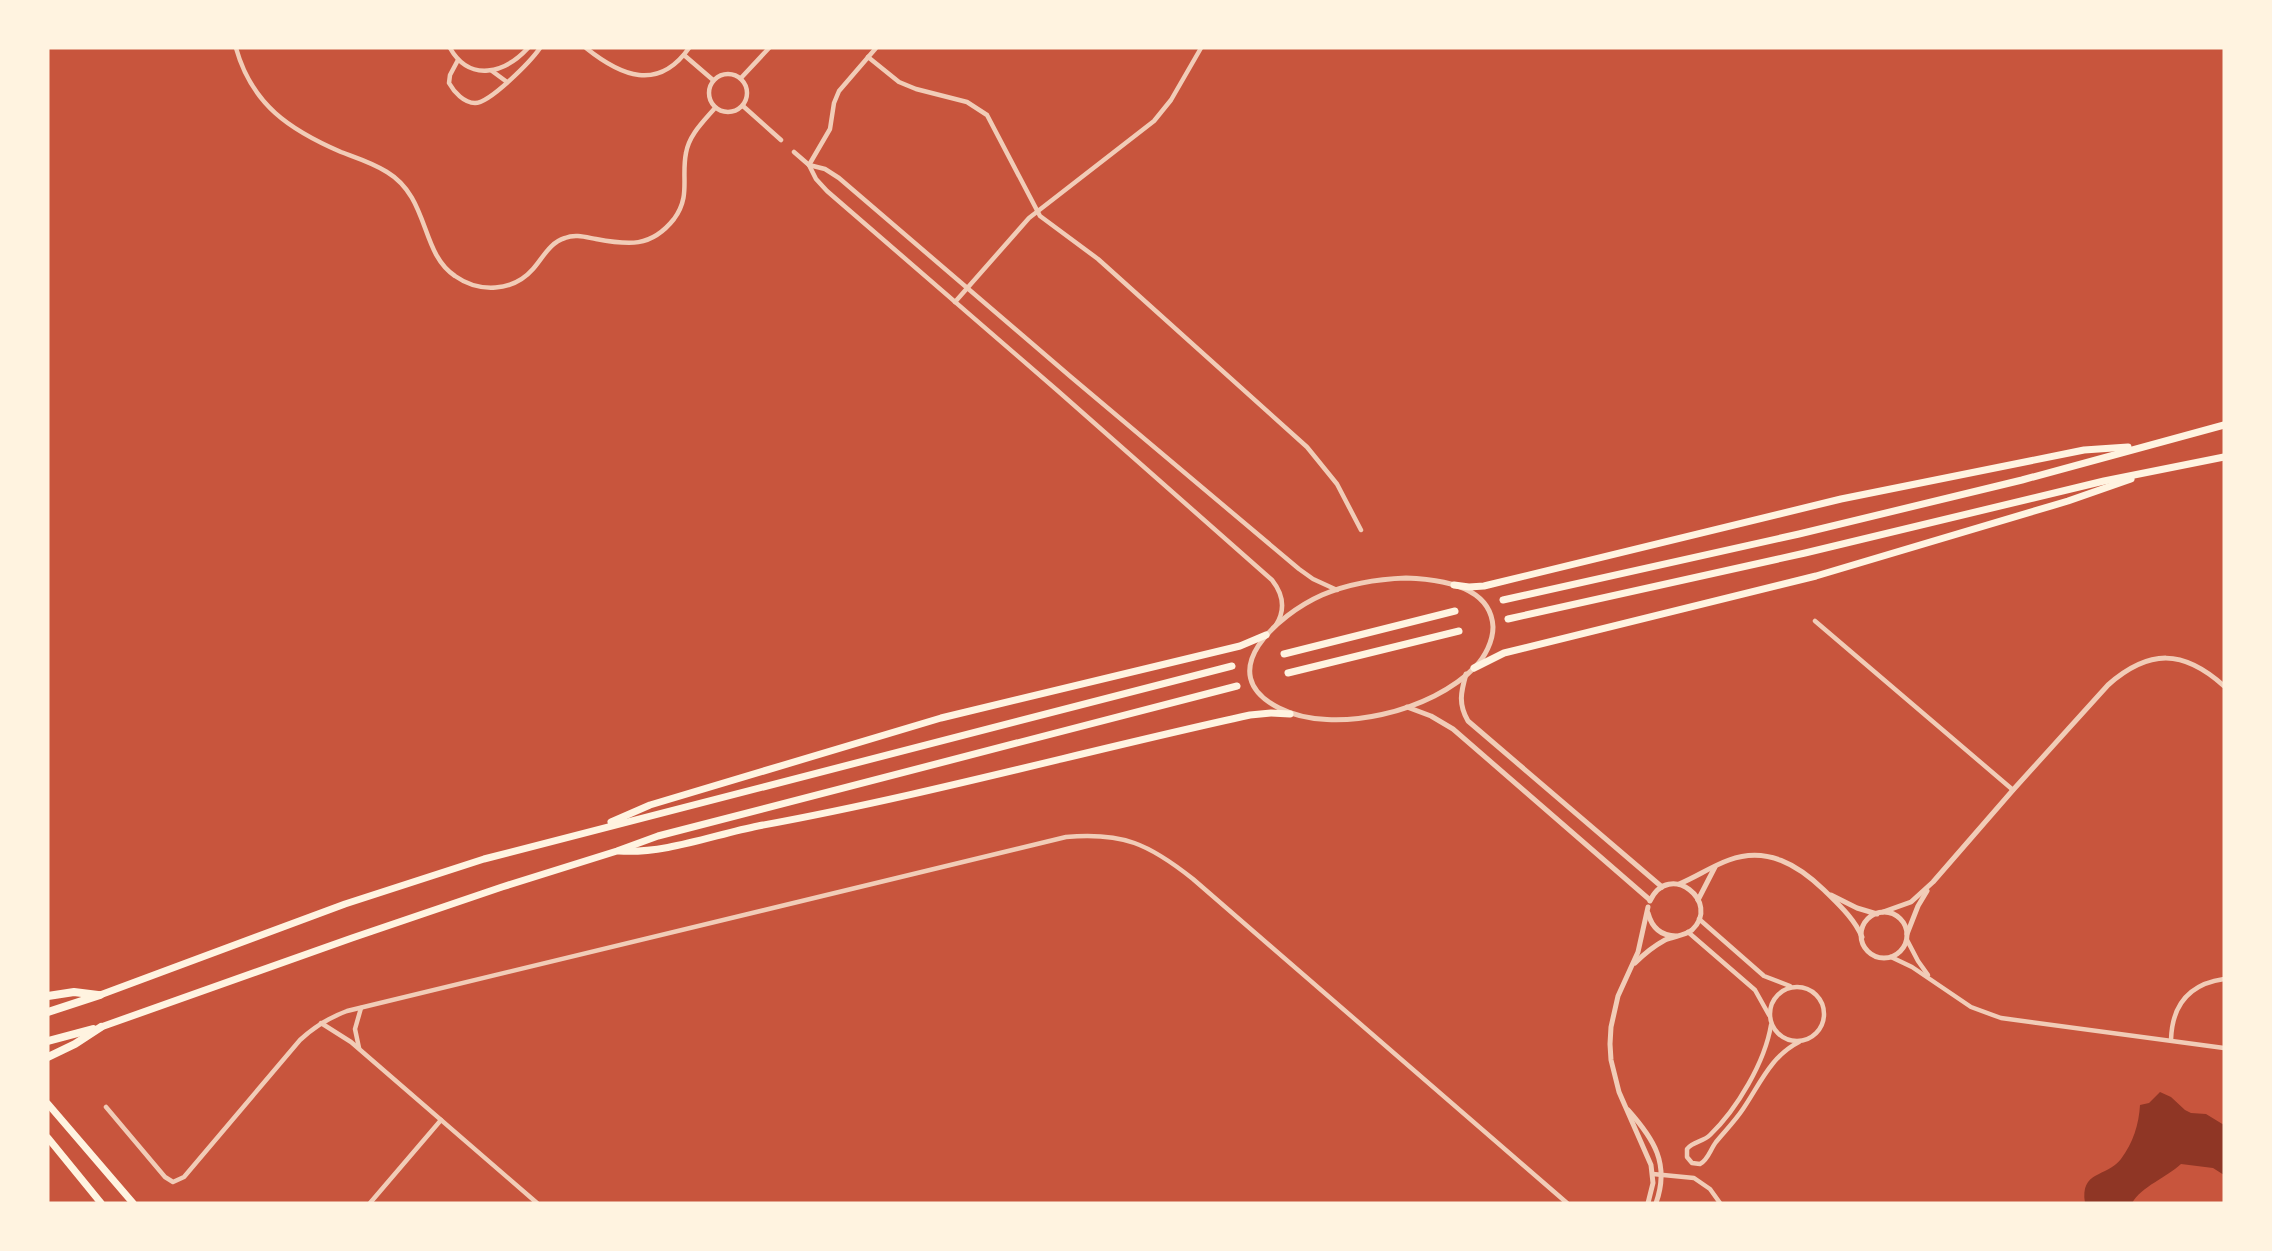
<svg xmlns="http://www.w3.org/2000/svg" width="2272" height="1251" font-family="Manrope,sans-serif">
<rect width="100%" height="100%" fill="#c8553d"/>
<path fill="#8f3625" d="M 2160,1092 L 2171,1097 L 2185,1110 L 2191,1113 L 2206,1114 L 2224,1125 L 2224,1175 L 2213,1168 L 2181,1164 C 2166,1178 2142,1186 2132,1203 L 2085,1203 C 2080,1170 2106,1178 2121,1159 C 2133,1143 2139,1124 2140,1105 L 2149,1103 Z"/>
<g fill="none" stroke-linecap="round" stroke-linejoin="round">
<g stroke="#f1ccb7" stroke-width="4.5">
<path d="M 236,48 C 252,105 290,130 341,152 C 357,158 373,163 387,172 C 430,198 420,253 455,276 C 479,293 513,292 533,269 C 543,258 549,243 565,238 C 575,234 585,237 596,239 C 628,245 651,248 674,219 C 691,196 681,178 686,153 C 689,135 703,122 715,108"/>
<path d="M 450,48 C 470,83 505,73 528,48"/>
<path d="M 586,48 C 621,76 658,92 689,48"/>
<path d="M 684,55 L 713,80"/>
<path d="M 868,57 L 899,82 L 916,89 L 967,102 L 987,115 L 1040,216 L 1098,259 L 1307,447 L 1337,484 L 1361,530"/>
<path d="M 458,60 L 450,75 L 449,83 C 454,92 464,103 475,103 C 490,103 531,61 540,48"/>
<path d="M 492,71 L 507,82"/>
<circle cx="728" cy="93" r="19"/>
<path d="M 741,78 L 769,48"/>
<path d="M 743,106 L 781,140"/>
<path d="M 794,152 L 809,165 L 825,169 L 839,178 L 1071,377 L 1299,569 L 1313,579 L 1337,590"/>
<path d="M 809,165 L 816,179 L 827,191 L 1058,391 L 1272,580 C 1283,594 1286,609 1276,625"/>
<path d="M 809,165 L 830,129 L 834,103 L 839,91 L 876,48"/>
<path d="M 955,302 L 1029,218 L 1154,121 L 1171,100 L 1201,48"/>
<path d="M 1815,621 L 2013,790"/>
<path d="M 1699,919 L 1764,976 L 1790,986"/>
<path d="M 1688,932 L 1755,990 L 1769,1015"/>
<path d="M 1907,940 L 1918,961 L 1928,975"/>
<path d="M 1891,957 L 1912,967 L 1971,1007 L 2001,1018 L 2224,1048"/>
<circle cx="1797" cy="1014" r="27"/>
<path d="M 321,1023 L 351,1042 L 537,1203"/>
<path d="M 1771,1025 C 1765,1062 1737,1109 1710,1135 C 1703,1142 1693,1141 1687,1149 L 1687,1157 L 1692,1163 L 1700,1164 C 1708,1160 1710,1150 1716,1142 C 1725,1131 1735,1121 1743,1109 C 1760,1084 1771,1056 1799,1042"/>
<path d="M 2171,1040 C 2172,1005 2189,984 2224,979"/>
<path d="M 359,1048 L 355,1029 L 361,1008"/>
<path d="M 106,1107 L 165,1177 L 173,1182 L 184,1177 L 300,1040 C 314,1027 328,1018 347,1011 L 1066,837 C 1123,832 1149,844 1193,879 L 1567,1203"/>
<path d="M 1653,1174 L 1694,1178 L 1710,1189 L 1720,1203"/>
<path d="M 370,1203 L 441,1120"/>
</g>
<g stroke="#f1ccb7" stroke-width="5">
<path d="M 1406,578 C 1438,579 1491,585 1493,627 C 1493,641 1485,657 1475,667 C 1433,711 1334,736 1279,708 C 1210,673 1279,614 1322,595 C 1348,584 1377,579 1406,578 Z"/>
<path d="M 1466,674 C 1461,692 1458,704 1468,721 L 1662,887"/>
<path d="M 1407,707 L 1431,716 L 1453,729 L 1650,900"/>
<path d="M 1679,884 C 1696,877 1712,866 1729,860 C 1767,846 1798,865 1824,890 C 1838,904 1854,918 1862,937"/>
<path d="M 1831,895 L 1857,908 L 1877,914"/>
<path d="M 1698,900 L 1715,867"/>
<path d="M 1883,912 L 1911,902 L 1933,882 L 2013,790 L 2108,685 C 2149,649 2183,649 2224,686"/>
<circle cx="1884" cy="935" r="23"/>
<path d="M 1648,913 C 1652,928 1661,936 1676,936"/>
<path d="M 1907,934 L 1918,906 L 1927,891"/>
<path d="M 1635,963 C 1644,954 1654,946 1665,940 C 1674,936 1684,936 1692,930 C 1722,902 1669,860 1650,901"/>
<path d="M 1628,1110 C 1654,1139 1670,1164 1656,1203"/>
<path d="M 1648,1203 L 1653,1183 L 1651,1165 L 1619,1092 L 1611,1060 L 1610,1044 L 1611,1027 L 1618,996 L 1638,952 L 1648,907"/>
</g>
<g stroke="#fff3e0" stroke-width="7">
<path d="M 1454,585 L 1469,587 L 1484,586 L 1841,499 L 2084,450 L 2128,447"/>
<path d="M 1503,600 L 1799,534 L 2022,480 L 2224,425"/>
<path d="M 1508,619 L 1805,553 L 2104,481 L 2224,457"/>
<path d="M 1284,654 L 1455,611"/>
<path d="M 1474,668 L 1504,653 L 1816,576 L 2068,501 L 2131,479"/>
<path d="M 1288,673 L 1459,631"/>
<path d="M 611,822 L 650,805 L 941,718 L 1240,646 L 1266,635"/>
<path d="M 619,851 C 665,854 713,835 758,826 C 923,796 1085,751 1250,715 L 1271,713 L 1290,714"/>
<path d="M 100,995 L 345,904 L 484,859 L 1232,666"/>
<path d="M 101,1027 L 352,938 L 502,887 L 617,851 L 658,836 L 1237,686"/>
<path d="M 48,1104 L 133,1203"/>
<path d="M 48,1138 L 101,1203"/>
</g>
<g stroke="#fff3e0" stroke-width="8">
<path d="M 48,996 L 74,992 L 98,995"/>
<path d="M 48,1012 L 100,995"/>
<path d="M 48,1041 L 93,1029"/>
<path d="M 48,1057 L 75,1044 L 101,1027"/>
</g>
</g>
<rect width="2272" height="1251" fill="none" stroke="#fff3e0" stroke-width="99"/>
</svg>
